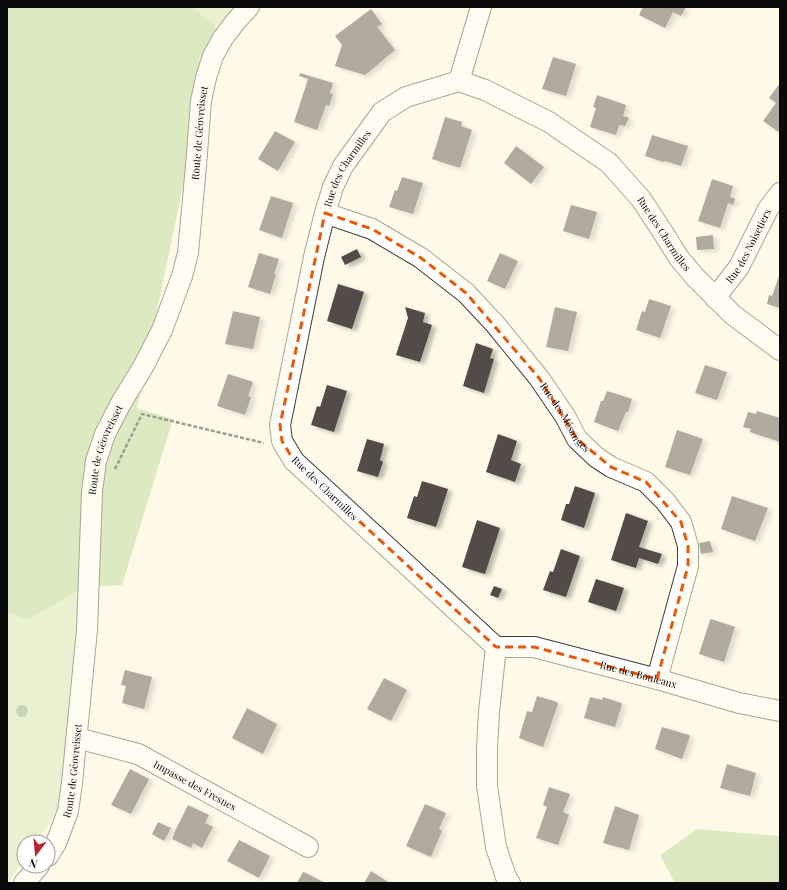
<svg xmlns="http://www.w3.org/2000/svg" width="787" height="890" font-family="'Playfair Display',serif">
<defs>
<filter id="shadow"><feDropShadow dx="4.5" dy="2.5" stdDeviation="2" flood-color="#0004"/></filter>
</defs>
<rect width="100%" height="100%" fill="#fffae8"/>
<g fill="#cfe7b4">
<path d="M 192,7 L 239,7 L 216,26 Z"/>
<path d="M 84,587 L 70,689 L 61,803 L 38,842 L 24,842 L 24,862 L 7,883 L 7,612 L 28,620 Z"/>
</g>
<g fill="#b3d893">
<path d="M 7,7 L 192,7 L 216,26 L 137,408 L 173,419 L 122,585 L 84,587 L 28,620 L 7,612 Z"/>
<path d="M 697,829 L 780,836 L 780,883 L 675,883 L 660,855 Z"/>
</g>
<g fill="#534c47" filter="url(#shadow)">
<path d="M 643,7 L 686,7 L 681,16 L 673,12 L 665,28 L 639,15 Z"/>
<path d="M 371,9 L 382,24 L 377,27 L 395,50 L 365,75 L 335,66 L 342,45 L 335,36 Z"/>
<path d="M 553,57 L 576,64 L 566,96 L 542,89 Z"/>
<path d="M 300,73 L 333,83 L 330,93 L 333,94 L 329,106 L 326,105 L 317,130 L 294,122 L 308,79 L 299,76 Z"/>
<path d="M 780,83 L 780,133 L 763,121 L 776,103 L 769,98 Z"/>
<path d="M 597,95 L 626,105 L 623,116 L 629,118 L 625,126 L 619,125 L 616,135 L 590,127 L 596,108 L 593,107 Z"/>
<path d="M 445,117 L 462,122 L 461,126 L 472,130 L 460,168 L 432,159 Z"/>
<path d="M 275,131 L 295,142 L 278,171 L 258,159 Z"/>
<path d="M 652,135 L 688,146 L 681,166 L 665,161 L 664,162 L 645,156 Z"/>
<path d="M 516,146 L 544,167 L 531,184 L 504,163 Z"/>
<path d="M 402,177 L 423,183 L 413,214 L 389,207 L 395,190 L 397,191 Z"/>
<path d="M 712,179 L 733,186 L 730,197 L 735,199 L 733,205 L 728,203 L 720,228 L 698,221 Z"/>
<path d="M 271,196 L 293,203 L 282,238 L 259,230 Z"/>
<path d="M 571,205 L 597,212 L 589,239 L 563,231 Z"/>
<path d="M 713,235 L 714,249 L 697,250 L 696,237 Z"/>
<path d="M 357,249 L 361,257 L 345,265 L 341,257 Z"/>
<path d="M 259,253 L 279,259 L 274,274 L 276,275 L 270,294 L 248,287 Z"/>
<path d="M 500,253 L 518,261 L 505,289 L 487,281 Z"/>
<path d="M 780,273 L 780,308 L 767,304 L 769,295 L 772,296 Z"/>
<path d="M 338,284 L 364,292 L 352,329 L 327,321 Z"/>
<path d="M 649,299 L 671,306 L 660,338 L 636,330 L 642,311 L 645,312 Z"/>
<path d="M 405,307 L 425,313 L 423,322 L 432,325 L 420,362 L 396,355 L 408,318 Z"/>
<path d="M 555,307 L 577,312 L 568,351 L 546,347 Z"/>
<path d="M 233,311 L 260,317 L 253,349 L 225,344 Z"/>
<path d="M 476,343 L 493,349 L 490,358 L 494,359 L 484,393 L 463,386 Z"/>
<path d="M 705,365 L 727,372 L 717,400 L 695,393 Z"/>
<path d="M 228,374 L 253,382 L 248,396 L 251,397 L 245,415 L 217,406 Z"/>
<path d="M 327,385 L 347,391 L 334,432 L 311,425 L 317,406 L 320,407 Z"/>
<path d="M 607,391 L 632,399 L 628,412 L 626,412 L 618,431 L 594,422 L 601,401 L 603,401 Z"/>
<path d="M 757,411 L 780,418 L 780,442 L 750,432 L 751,429 L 743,427 L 748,412 L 756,414 Z"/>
<path d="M 677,430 L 703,439 L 690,475 L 665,467 Z"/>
<path d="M 498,434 L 517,441 L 511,460 L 521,464 L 515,482 L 486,472 Z"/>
<path d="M 367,439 L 384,444 L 380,460 L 383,462 L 378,477 L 357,471 Z"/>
<path d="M 422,481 L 448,489 L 436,527 L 407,518 L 414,496 L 417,497 Z"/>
<path d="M 575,486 L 595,493 L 584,528 L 561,520 L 566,504 L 569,504 Z"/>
<path d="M 732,496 L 768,508 L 755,541 L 721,529 Z"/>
<path d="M 626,513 L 648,521 L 639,547 L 662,554 L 658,564 L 639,558 L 636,568 L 611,560 Z"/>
<path d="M 477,520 L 500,528 L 485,574 L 462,567 Z"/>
<path d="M 710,541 L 713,552 L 701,554 L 699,543 Z"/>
<path d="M 561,549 L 580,556 L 566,597 L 543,590 L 550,571 L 553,572 Z"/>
<path d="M 596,579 L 624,588 L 616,611 L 588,602 Z"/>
<path d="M 494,586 L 502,589 L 498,598 L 490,595 Z"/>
<path d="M 711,619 L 735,627 L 724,662 L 699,654 L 710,620 Z"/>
<path d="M 125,670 L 152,677 L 144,709 L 122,703 L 126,686 L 121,685 Z"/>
<path d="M 384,678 L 407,690 L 391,721 L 367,709 Z"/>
<path d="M 537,696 L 557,702 L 558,704 L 543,747 L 519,738 L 527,711 L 532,712 Z"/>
<path d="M 590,697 L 602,700 L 603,697 L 621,703 L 622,704 L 615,727 L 584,718 Z"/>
<path d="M 247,708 L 277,724 L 263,754 L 232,738 Z"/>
<path d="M 662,727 L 689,735 L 690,736 L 682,759 L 655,749 Z"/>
<path d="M 727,764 L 756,773 L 750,796 L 720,788 Z"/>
<path d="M 130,769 L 149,779 L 131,814 L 111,805 Z"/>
<path d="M 549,787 L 570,794 L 563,812 L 569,815 L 558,845 L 536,838 L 547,807 L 543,805 Z"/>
<path d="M 425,804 L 446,813 L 439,829 L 442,831 L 431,857 L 406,846 Z"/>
<path d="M 188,805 L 209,815 L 205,823 L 213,827 L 202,848 L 193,843 L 191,848 L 172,839 L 174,834 L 174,833 Z"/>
<path d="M 615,806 L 639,815 L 629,850 L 603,843 Z"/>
<path d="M 158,822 L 171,828 L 164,841 L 152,834 Z"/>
<path d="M 239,840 L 270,856 L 259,878 L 227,861 Z"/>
<path d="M 371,871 L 388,882 L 390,883 L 364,883 Z"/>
<path d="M 303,872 L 306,873 L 325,883 L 297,883 Z"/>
</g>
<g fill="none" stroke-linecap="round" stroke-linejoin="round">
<g stroke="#3d3d3d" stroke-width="22">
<g id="minor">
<path d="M 459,81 L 481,7"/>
<path id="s1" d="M 325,213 L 372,229 L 421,258 L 466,293 L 495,324 L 539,378 L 565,416 L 577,439 L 596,457 L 611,467 L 646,482 L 665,501 L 681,522 L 688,546 L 688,566 L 657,679"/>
<path id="s2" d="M 715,298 L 739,267 L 768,209 L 780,193"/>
<path id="s3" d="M 496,647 L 534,647 L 657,679 L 739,703 L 780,711"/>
<path id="s4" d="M 77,738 L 138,754 L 308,847"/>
<path id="s5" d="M 48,856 L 56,843 L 61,830 L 68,811 L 72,783 L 87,630 L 92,492 L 96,461 L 105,434 L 121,403 L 143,367 L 162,330 L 182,276 L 188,253 L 196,166 L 201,101 L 206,78 L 213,56 L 223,38 L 236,21 L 249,7"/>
<path d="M 24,883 L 39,866"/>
<path id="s6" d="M 510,883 L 506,877 L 496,847 L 487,786 L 487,749 L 489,712 L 496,647 L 294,461 L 282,441 L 280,425 L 314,257 L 325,213 L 333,187 L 343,166 L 382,112 L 406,97 L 459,81 L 485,90 L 549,122 L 609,163 L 641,199 L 664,234 L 679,258 L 695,277 L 733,315 L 780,350"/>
</g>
</g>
<path stroke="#2c2c2c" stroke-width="2.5" stroke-dasharray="4 2" stroke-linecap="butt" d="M 115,469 L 142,414 L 264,443"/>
<use href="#minor" stroke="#fff" stroke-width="20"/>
</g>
<circle fill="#8ba578" cx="22" cy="711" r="6"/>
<path d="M0 0H787V890H0ZM 325,213 L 372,229 L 421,258 L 466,293 L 539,378 L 577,439 L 611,467 L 646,482 L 681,522 L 688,546 L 688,566 L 657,679 L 534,647 L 496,647 L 294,461 L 282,441 L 280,425 Z" fill="#fffae8" fill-opacity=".55" fill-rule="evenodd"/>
<path fill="none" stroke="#e8590c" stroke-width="3" stroke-dasharray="8 5" stroke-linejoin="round" d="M 325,213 L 372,229 L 421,258 L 466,293 L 539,378 L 577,439 L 611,467 L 646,482 L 681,522 L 688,546 L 688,566 L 657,679 L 534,647 L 496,647 L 294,461 L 282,441 L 280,425 Z"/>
<g text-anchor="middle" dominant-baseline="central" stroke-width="4" stroke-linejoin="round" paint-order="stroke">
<g font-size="10" fill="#0a0a0a" stroke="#fff">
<text stroke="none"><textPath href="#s5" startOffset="750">Route de Géovreisset</textPath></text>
<text stroke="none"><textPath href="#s6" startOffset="821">Rue des Charmilles</textPath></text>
<text stroke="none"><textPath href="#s6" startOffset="1233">Rue des Charmilles</textPath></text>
<text stroke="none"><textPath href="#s2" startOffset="62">Rue des Noisetiers</textPath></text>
<text stroke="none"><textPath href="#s1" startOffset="323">Rue des Mésanges</textPath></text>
<text stroke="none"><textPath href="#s5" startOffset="414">Route de Géovreisset</textPath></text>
<text transform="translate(325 488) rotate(44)">Rue des Charmilles</text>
<text stroke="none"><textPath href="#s3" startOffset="146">Rue des Bouleaux</textPath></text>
<text stroke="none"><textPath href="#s5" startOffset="90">Route de Géovreisset</textPath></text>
<text stroke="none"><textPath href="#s4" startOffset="128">Impasse des Fresnes</textPath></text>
</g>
</g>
<rect width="787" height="890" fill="none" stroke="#0a0a0a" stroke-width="16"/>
<g transform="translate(36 854) rotate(196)"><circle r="19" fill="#ffffff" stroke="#9d9d9d"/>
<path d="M0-3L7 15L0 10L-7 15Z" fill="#b8252e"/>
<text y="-6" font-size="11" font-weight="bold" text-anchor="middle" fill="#0a0a0a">N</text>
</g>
</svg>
